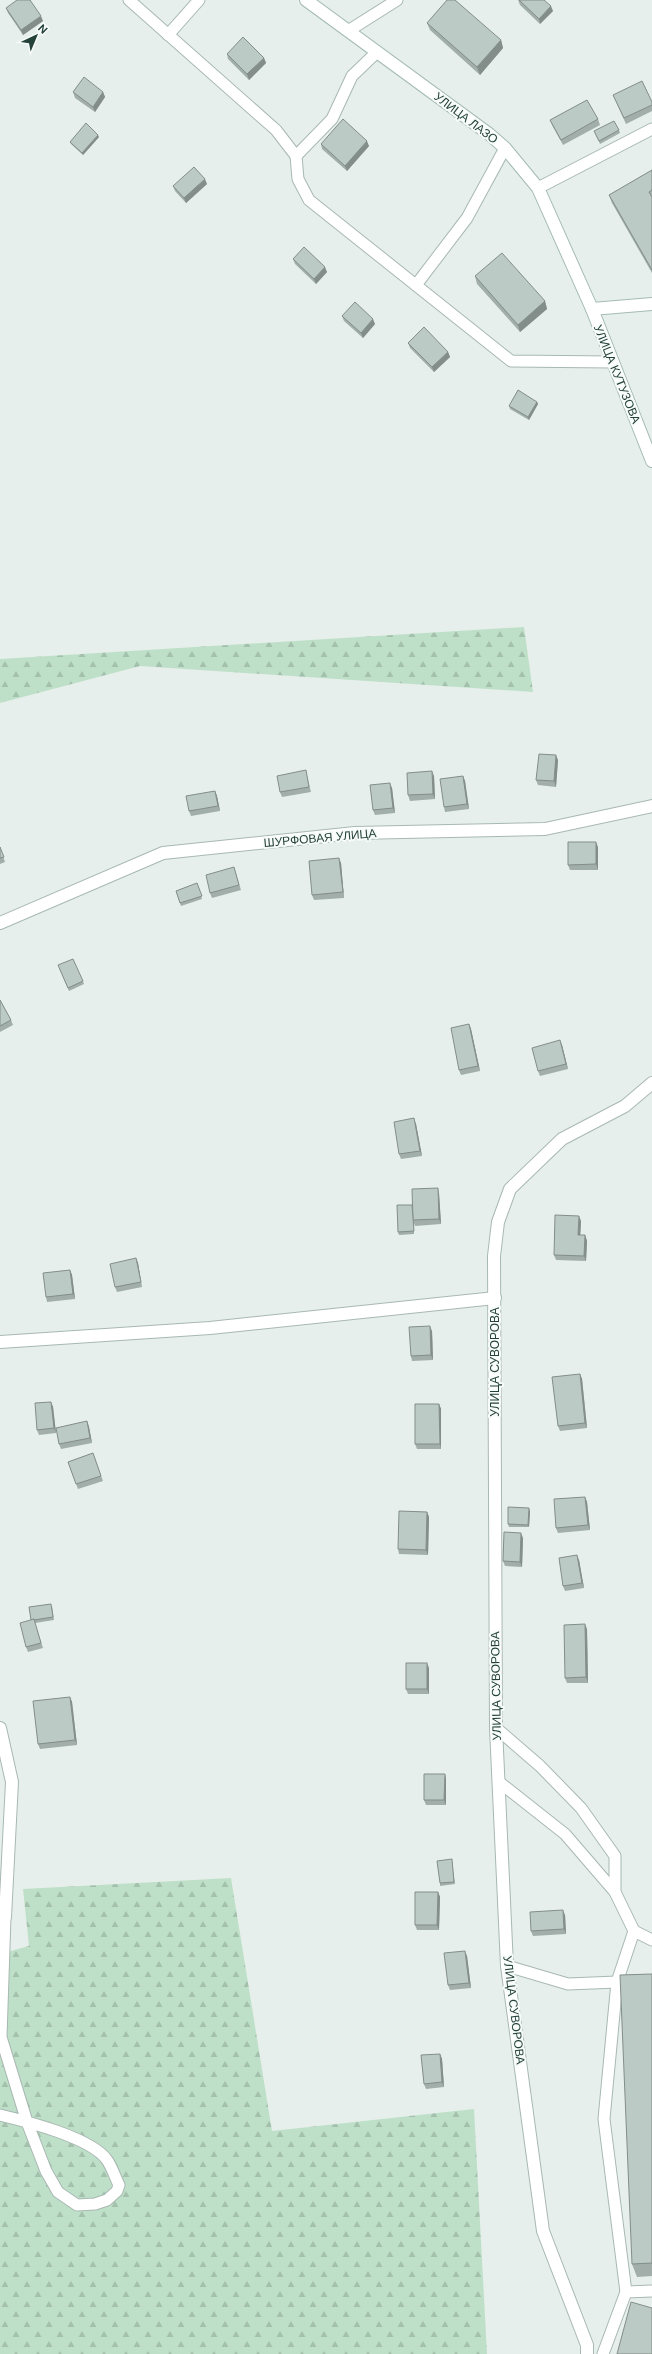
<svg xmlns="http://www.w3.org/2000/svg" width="652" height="2354" font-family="'DM Sans',sans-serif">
<defs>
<pattern id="forest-firs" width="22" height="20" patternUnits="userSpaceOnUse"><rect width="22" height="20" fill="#bfe0c8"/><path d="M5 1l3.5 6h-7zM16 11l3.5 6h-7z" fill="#a4c1ad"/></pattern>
</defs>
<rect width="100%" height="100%" fill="#e6efeb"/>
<g fill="url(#forest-firs)">
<path d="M 524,627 L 533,692 L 140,666 L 0,703 L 0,659 Z"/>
<path d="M 231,1878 L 272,2131 L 474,2109 L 487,2354 L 0,2354 L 0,1954 L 29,1946 L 23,1889 Z"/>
</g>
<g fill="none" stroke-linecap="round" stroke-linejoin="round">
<g stroke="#a8b8b2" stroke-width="13">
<g id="lane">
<path d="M 129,0 L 276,130 L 296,156 L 298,179 L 309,200 L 511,361 L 612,362"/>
<path d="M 348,31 L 397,0"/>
<path d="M 168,35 L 199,0"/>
<path d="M 296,156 L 332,119 L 352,76 L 377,52"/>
<path d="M 538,188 L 652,129"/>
<path d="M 416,285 L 467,218 L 505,148"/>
<path d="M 496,1728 L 540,1766 L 581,1808 L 615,1856 L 615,1892"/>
<path d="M 499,1782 L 565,1834 L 615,1892 L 634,1931 L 617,1982 L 604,2119 L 626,2292 L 603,2354"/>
<path d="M 634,1931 L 652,1940"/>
<path d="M 507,1966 L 568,1984 L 617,1982"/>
<path d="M 0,2115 C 26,2121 92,2138 107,2160 C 112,2167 115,2177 119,2185 L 117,2191 L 107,2200 L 95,2204 L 77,2205 L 58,2192 L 46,2171 L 27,2122 L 1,2037 L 5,1917"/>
<path d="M 626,2292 L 652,2291"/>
</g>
</g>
<g stroke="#a8b8b2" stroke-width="14">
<g id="street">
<path d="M 0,923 L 163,853 L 355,833 L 545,829 L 652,806"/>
<path d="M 0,1342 L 210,1328 L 495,1298"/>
<path d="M 0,1728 L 12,1782 L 5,1917"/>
<path d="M 587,2354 L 587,2345 L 543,2231 L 507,1966 L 496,1728 L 494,1256 L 498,1222 L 510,1189 L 562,1139 L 625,1106 L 652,1083"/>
</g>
</g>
<g stroke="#a4bbb3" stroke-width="14">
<g id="secondary">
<path d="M 306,0 L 489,134 L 505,148 L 538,188 L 592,309 L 652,461"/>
<path d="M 592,309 L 652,304"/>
</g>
</g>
<use href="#lane" stroke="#fff" stroke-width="11"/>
<use href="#street" stroke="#fff" stroke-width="12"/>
<use href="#secondary" stroke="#fff" stroke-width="12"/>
</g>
<g fill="#a1aea9">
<path d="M 518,0 L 553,11 L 540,24 L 520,5 Z"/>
<path d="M 6,8 L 43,21 L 23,35 L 8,13 Z"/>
<path d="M 427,23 L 501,40 L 503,48 L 480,75 L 430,30 Z"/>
<path d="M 227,54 L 264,58 L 266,63 L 249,80 L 228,59 Z"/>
<path d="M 73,92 L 103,92 L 105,97 L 95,112 L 75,98 Z"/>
<path d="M 613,95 L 652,102 L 652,111 L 626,124 Z"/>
<path d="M 598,119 L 600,125 L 563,145 L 552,125 L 550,120 Z"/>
<path d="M 619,130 L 620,133 L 600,144 L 594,131 Z"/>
<path d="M 99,137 L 83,155 L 71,144 L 70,142 Z"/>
<path d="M 321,144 L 369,146 L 347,171 L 322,149 Z"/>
<path d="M 652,170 L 652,273 L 612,203 L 609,195 Z"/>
<path d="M 207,184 L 186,203 L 175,191 L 173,186 Z"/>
<path d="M 293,259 L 327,272 L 316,284 L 295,264 Z"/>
<path d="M 475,276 L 545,301 L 547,309 L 520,332 L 477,284 Z"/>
<path d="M 342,316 L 375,324 L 363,338 L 344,321 Z"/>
<path d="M 408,343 L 448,352 L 450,357 L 434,372 L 410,348 Z"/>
<path d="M 537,402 L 538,404 L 529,420 L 510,409 L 509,406 Z"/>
<path d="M 558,760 L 556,787 L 538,785 L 536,780 Z"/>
<path d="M 306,770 L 307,776 L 311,792 L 282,797 L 280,792 Z"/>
<path d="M 434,776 L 435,799 L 410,801 L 408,795 Z"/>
<path d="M 463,776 L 465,781 L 469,809 L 445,812 L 444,807 Z"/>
<path d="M 392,788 L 395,813 L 375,815 L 373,810 Z"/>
<path d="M 215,791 L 217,796 L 220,811 L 191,816 L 189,811 Z"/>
<path d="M 0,847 L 5,862 L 0,864 Z"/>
<path d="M 598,847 L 598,870 L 570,870 L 568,865 Z"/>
<path d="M 341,863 L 344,898 L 314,900 L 312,895 Z"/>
<path d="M 234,867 L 241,890 L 212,898 L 210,893 Z"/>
<path d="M 197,883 L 202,899 L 181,906 L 176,891 Z"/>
<path d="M 59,968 L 83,981 L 84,984 L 69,991 Z"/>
<path d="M 0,1000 L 11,1020 L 13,1025 L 0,1032 Z"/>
<path d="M 469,1024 L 471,1029 L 480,1071 L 461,1075 L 459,1070 Z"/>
<path d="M 562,1045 L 568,1069 L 540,1076 L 538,1071 Z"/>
<path d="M 416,1124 L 422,1156 L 401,1159 L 399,1154 Z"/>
<path d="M 439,1193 L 441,1224 L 415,1226 L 414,1223 L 414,1234 L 399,1235 L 398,1232 Z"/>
<path d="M 581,1221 L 580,1235 L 585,1235 L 587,1241 L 586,1261 L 556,1260 L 554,1255 Z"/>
<path d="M 136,1258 L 138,1263 L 142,1287 L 117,1292 L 115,1287 Z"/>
<path d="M 70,1270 L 72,1275 L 75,1299 L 47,1302 L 46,1297 Z"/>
<path d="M 432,1331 L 433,1360 L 412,1361 L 411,1356 Z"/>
<path d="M 580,1374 L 582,1379 L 587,1428 L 560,1431 L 558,1426 Z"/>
<path d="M 51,1402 L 53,1407 L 56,1433 L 39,1435 L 37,1430 Z"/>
<path d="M 439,1404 L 441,1409 L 441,1449 L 417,1449 L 415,1444 Z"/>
<path d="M 87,1421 L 89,1427 L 92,1443 L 61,1449 L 59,1444 Z"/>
<path d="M 93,1453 L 103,1481 L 78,1489 L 68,1462 Z"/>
<path d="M 585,1497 L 587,1502 L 590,1530 L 558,1533 L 556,1528 Z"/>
<path d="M 530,1511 L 529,1527 L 509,1527 L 508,1524 Z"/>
<path d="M 427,1512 L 429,1517 L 428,1555 L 399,1554 L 398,1549 Z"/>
<path d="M 523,1538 L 522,1567 L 505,1566 L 503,1561 Z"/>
<path d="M 579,1560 L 584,1588 L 565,1591 L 563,1586 Z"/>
<path d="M 52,1606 L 54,1620 L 35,1623 L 43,1648 L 28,1652 L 26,1647 L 31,1620 Z"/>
<path d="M 587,1629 L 588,1683 L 567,1683 L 565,1678 Z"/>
<path d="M 429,1668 L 429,1694 L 408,1694 L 406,1689 Z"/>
<path d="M 70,1697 L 72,1702 L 77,1745 L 40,1749 L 38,1744 Z"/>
<path d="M 445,1774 L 446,1779 L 446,1805 L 426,1805 L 424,1800 Z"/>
<path d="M 452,1859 L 452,1862 L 455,1884 L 440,1886 L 440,1883 Z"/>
<path d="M 438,1892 L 440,1897 L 439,1930 L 417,1930 L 415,1925 Z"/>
<path d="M 565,1915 L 566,1934 L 533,1936 L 531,1931 Z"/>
<path d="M 467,1956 L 471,1988 L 450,1990 L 448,1985 Z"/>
<path d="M 652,1974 L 652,2276 L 637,2277 L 632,2264 Z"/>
<path d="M 440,2054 L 442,2059 L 444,2087 L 426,2089 L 424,2084 Z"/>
</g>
<g fill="#838d89">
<path d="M 551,6 L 553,11 L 540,24 L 539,19 Z"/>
<path d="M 41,16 L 43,21 L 23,35 L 21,30 Z"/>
<path d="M 501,40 L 503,48 L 480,75 L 477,67 Z"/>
<path d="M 264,58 L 266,63 L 249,80 L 247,74 Z"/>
<path d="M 103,92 L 105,97 L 95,112 L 93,107 Z"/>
<path d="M 98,135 L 99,137 L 83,155 L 82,153 Z"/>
<path d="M 367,141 L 369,146 L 347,171 L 345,166 Z"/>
<path d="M 205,179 L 207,184 L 186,203 L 184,198 Z"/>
<path d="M 325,267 L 327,272 L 316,284 L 314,279 Z"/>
<path d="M 545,301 L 547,309 L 520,332 L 518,325 Z"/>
<path d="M 373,319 L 375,324 L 363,338 L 361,333 Z"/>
<path d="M 448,352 L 450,357 L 434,372 L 432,367 Z"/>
<path d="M 537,402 L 538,404 L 529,420 L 528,417 Z"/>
<path d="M 556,755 L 558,760 L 556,787 L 554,781 Z"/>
<path d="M 432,771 L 434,776 L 435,799 L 433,794 Z"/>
<path d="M 463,776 L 465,781 L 469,809 L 467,804 Z"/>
<path d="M 390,783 L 392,788 L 395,813 L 393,808 Z"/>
<path d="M 215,791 L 217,796 L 220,811 L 218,806 Z"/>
<path d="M 596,842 L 598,847 L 598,870 L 596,864 Z"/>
<path d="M 339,858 L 341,863 L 344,898 L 343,892 Z"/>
<path d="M 469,1024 L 471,1029 L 480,1071 L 478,1066 Z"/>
<path d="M 560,1040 L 562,1045 L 568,1069 L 566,1064 Z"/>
<path d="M 414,1118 L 416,1124 L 422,1156 L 420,1151 Z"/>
<path d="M 438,1188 L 439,1193 L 441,1224 L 439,1219 Z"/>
<path d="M 579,1216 L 581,1221 L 580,1241 L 578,1235 Z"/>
<path d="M 585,1235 L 587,1241 L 586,1261 L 584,1256 Z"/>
<path d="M 136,1258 L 138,1263 L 142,1287 L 141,1282 Z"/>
<path d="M 70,1270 L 72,1275 L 75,1299 L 73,1294 Z"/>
<path d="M 430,1326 L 432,1331 L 433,1360 L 431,1355 Z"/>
<path d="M 580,1374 L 582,1379 L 587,1428 L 585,1423 Z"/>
<path d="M 51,1402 L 53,1407 L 56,1433 L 54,1428 Z"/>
<path d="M 439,1404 L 441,1409 L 441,1449 L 440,1444 Z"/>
<path d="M 87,1421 L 89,1427 L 92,1443 L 90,1438 Z"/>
<path d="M 585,1497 L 587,1502 L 590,1530 L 588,1525 Z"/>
<path d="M 529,1508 L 530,1511 L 529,1527 L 528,1525 Z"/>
<path d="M 427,1512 L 429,1517 L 428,1555 L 426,1550 Z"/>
<path d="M 521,1533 L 523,1538 L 522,1567 L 520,1562 Z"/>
<path d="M 577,1555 L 579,1560 L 584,1588 L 582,1583 Z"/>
<path d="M 585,1624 L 587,1629 L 588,1683 L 586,1677 Z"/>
<path d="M 427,1663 L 429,1668 L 429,1694 L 427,1689 Z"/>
<path d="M 70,1697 L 72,1702 L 77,1745 L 75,1740 Z"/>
<path d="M 445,1774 L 446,1779 L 446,1805 L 444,1800 Z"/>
<path d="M 438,1892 L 440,1897 L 439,1930 L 437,1925 Z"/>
<path d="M 563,1910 L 565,1915 L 566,1934 L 564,1929 Z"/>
<path d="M 465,1951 L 467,1956 L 471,1988 L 469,1983 Z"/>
<path d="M 440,2054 L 442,2059 L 444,2087 L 442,2082 Z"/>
</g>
<g fill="#bbcac4" stroke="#838d89">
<path d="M 17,0 L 30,0 L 41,16 L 21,30 L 6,8 Z"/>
<path d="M 447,0 L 455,0 L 501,40 L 477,67 L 427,23 Z"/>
<path d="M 519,0 L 544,0 L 551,6 L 539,19 Z"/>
<path d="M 243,37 L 264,58 L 247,74 L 227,54 Z"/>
<path d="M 84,77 L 103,92 L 93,107 L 73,92 Z"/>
<path d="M 642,81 L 652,102 L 652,105 L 624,118 L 613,95 Z"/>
<path d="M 587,100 L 598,119 L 561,140 L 550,120 Z"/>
<path d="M 343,119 L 367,141 L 345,166 L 321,144 Z"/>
<path d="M 614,121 L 619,130 L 599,141 L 594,131 Z"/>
<path d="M 86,123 L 98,135 L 82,153 L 70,142 Z"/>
<path d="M 194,167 L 205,179 L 184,198 L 173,186 Z"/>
<path d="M 652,170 L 652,190 L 649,192 L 652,197 L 652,270 L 609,195 Z"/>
<path d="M 304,247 L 325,267 L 314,279 L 293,259 Z"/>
<path d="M 502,253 L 545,301 L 518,325 L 475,276 Z"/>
<path d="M 355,302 L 373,319 L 361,333 L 342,316 Z"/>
<path d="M 424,327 L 448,352 L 432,367 L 408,343 Z"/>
<path d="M 518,390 L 537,402 L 528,417 L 509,406 Z"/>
<path d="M 539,754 L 556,755 L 554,781 L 536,780 Z"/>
<path d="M 306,770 L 309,787 L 280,792 L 277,776 Z"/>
<path d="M 432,771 L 433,794 L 408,795 L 407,773 Z"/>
<path d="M 463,776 L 467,804 L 444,807 L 440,779 Z"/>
<path d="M 390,783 L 393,808 L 373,810 L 370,785 Z"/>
<path d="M 215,791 L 218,806 L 189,811 L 186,796 Z"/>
<path d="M 568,842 L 596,842 L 596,864 L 568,865 Z"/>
<path d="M 0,847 L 4,857 L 0,858 Z"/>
<path d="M 339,858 L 343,892 L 312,895 L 309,861 Z"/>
<path d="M 234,867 L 239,885 L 210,893 L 206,875 Z"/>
<path d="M 197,883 L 202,896 L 180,903 L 176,891 Z"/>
<path d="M 73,959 L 83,981 L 68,988 L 58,965 Z"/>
<path d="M 0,1000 L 11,1020 L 0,1026 Z"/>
<path d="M 469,1024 L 478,1066 L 459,1070 L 451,1028 Z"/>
<path d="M 560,1040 L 566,1064 L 538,1071 L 532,1048 Z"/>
<path d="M 414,1118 L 420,1151 L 399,1154 L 394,1122 Z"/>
<path d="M 438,1188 L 439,1219 L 413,1220 L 412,1189 Z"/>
<path d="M 397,1205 L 412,1205 L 414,1231 L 398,1232 Z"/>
<path d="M 555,1215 L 579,1216 L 578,1235 L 585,1235 L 584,1256 L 554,1255 Z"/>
<path d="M 136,1258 L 141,1282 L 115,1287 L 110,1264 Z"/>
<path d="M 70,1270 L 73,1294 L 46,1297 L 43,1273 Z"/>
<path d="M 430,1326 L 431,1355 L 411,1356 L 409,1327 Z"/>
<path d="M 580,1374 L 585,1423 L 558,1426 L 552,1377 Z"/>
<path d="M 51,1402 L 54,1428 L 37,1430 L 35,1403 Z"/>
<path d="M 415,1404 L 439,1404 L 440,1444 L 415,1444 Z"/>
<path d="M 87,1421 L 90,1438 L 59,1444 L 56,1428 Z"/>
<path d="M 93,1453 L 101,1476 L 76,1484 L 68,1462 Z"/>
<path d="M 585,1497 L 588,1525 L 556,1528 L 554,1499 Z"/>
<path d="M 508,1507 L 529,1508 L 528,1525 L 508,1524 Z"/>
<path d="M 399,1511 L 427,1512 L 426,1550 L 398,1549 Z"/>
<path d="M 504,1532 L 521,1533 L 520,1562 L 503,1561 Z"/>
<path d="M 577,1555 L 582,1583 L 563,1586 L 559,1558 Z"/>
<path d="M 51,1604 L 53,1617 L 34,1620 L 34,1619 L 31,1620 L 29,1607 Z"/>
<path d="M 34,1619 L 41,1643 L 26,1647 L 20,1623 Z"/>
<path d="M 585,1624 L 586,1677 L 565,1678 L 564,1625 Z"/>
<rect x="406" y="1663" width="21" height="26"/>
<path d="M 70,1697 L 75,1740 L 38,1744 L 33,1701 Z"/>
<path d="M 424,1774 L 445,1774 L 444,1800 L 424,1800 Z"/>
<path d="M 452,1859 L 454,1882 L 440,1883 L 437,1861 Z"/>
<path d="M 415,1892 L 438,1892 L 437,1925 L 415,1925 Z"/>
<path d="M 563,1910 L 564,1929 L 531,1931 L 530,1912 Z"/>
<path d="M 465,1951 L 469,1983 L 448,1985 L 444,1953 Z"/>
<path d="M 652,1974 L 652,2263 L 632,2264 L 620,1975 Z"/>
<path d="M 440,2054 L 442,2082 L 424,2084 L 421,2055 Z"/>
<path d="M 631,2302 L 652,2308 L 652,2354 L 617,2354 Z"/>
</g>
<g text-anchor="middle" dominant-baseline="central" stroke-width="4" stroke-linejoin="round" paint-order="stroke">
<g font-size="12" fill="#24423a" stroke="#f7fbf9">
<text transform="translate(466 118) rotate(37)">УЛИЦА ЛАЗО</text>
<text transform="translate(617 374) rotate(68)">УЛИЦА КУТУЗОВА</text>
<text transform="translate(320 838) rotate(-5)">ШУРФОВАЯ УЛИЦА</text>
<text transform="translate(495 1362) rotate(-90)">УЛИЦА СУВОРОВА</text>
<text transform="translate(496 1686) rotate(-91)">УЛИЦА СУВОРОВА</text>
<text transform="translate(514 2010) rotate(83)">УЛИЦА СУВОРОВА</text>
</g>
</g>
<g transform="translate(36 36) rotate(44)" stroke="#f7fbf9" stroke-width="3" paint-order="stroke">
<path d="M0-3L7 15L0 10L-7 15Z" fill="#24423a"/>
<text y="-6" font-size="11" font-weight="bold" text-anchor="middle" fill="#24423a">N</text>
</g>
</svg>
